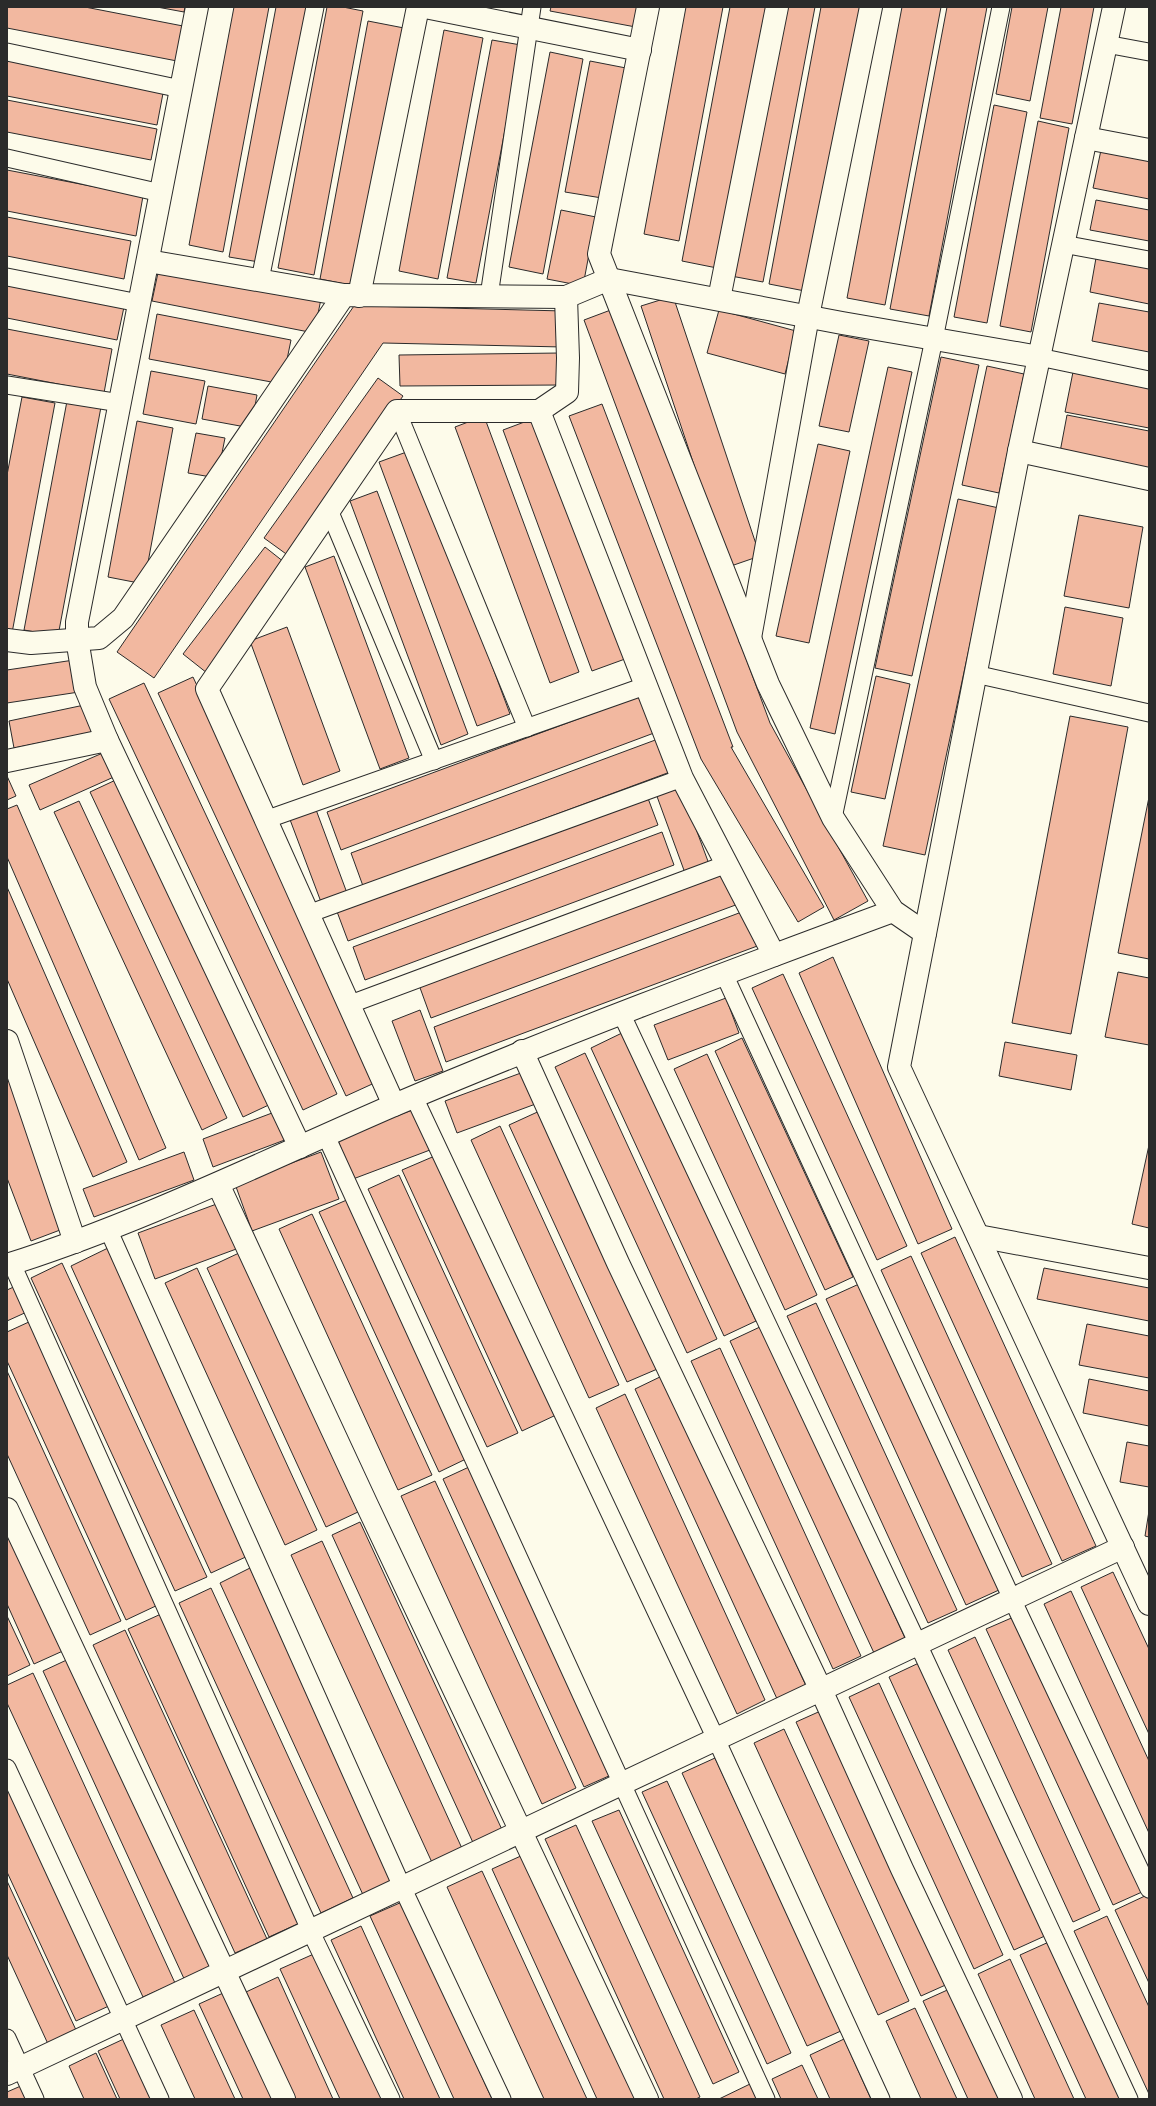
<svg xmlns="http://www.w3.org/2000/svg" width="1156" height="2106" font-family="'Public Sans',sans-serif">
<rect width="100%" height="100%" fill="#fdfbea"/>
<g fill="#f2b8a0" stroke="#2b2b2b">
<path d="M 7,7 L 85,7 L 183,26 L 177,61 L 7,28 Z"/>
<path d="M 157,7 L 185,7 L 184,12 Z"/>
<path d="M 234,7 L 269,7 L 223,252 L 189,245 Z"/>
<path d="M 276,7 L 307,7 L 259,262 L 229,257 Z"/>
<path d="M 327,7 L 343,7 L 363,11 L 314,275 L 278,268 Z"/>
<path d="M 551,7 L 645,7 L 641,28 L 550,11 Z"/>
<path d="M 686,7 L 723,7 L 679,241 L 644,234 Z"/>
<path d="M 730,7 L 771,7 L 722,269 L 682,261 Z"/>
<path d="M 782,7 L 815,7 L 763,282 L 731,276 Z"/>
<path d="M 821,7 L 863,7 L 810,292 L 769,284 Z"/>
<path d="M 902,7 L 941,7 L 885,305 L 847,298 Z"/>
<path d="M 947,7 L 987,7 L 929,316 L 890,309 Z"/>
<path d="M 1012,7 L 1048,7 L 1030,101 L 996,94 Z"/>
<path d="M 1061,7 L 1094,7 L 1072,124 L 1040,118 Z"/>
<path d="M 368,21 L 404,28 L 355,286 L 320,279 Z"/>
<path d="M 444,30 L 483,38 L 438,279 L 399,271 Z"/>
<path d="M 492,40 L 521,45 L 476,283 L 447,278 Z"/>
<path d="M 550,52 L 583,59 L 543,274 L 509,267 Z"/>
<path d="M 7,57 L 164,88 L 157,125 L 7,96 Z"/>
<path d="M 590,61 L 626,68 L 602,198 L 565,192 Z"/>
<path d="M 7,100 L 157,129 L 151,160 L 7,132 Z"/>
<path d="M 994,105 L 1027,112 L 987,323 L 954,317 Z"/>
<path d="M 1038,121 L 1069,128 L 1031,332 L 1000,326 Z"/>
<path d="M 1101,150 L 1149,160 L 1149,199 L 1093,188 Z"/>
<path d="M 7,170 L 143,196 L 136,236 L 7,211 Z"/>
<path d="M 1096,200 L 1149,210 L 1149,241 L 1090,230 Z"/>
<path d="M 561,210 L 596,217 L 583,286 L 547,279 Z"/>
<path d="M 7,217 L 131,241 L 124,279 L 7,256 Z"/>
<path d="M 1096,258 L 1149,268 L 1149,304 L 1090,292 Z"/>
<path d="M 159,268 L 321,299 L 314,333 L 152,301 Z"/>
<path d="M 7,284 L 124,307 L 117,340 L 7,318 Z"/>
<path d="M 673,296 L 760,556 L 728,567 L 641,306 Z"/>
<path d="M 358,300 L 367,306 L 564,311 L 563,347 L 383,343 L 154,678 L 117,652 Z"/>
<path d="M 1099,303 L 1149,312 L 1149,352 L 1092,341 Z"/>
<path d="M 616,308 L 770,723 L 868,901 L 834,920 L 737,732 L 584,320 Z"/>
<path d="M 719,310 L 796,331 L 785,374 L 707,353 Z"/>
<path d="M 157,314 L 291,340 L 282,384 L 149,359 Z"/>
<path d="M 7,329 L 112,349 L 104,393 L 7,374 Z"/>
<path d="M 839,335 L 869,341 L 849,432 L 819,426 Z"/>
<path d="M 560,353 L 560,385 L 400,386 L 399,355 Z"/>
<path d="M 941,357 L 979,365 L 912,676 L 875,668 Z"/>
<path d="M 987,366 L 1024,374 L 999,493 L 962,485 Z"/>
<path d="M 888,367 L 912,372 L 835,734 L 810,728 Z"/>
<path d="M 151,371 L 205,381 L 196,424 L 143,414 Z"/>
<path d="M 1073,372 L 1149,387 L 1149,428 L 1065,412 Z"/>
<path d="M 378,378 L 403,396 L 289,556 L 264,538 Z"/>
<path d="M 208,386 L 257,395 L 251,428 L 202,419 Z"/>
<path d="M 22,397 L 55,403 L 12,633 L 7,632 L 7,475 Z"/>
<path d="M 67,401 L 101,407 L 58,636 L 24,630 Z"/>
<path d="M 602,404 L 733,747 L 731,747 L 824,907 L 798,922 L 701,759 L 569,416 Z"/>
<path d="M 1067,415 L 1149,431 L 1149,469 L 1060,452 Z"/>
<path d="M 484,416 L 579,672 L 550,683 L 455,427 Z"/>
<path d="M 535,418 L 625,659 L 592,671 L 503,430 Z"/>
<path d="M 137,421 L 173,428 L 144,584 L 108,577 Z"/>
<path d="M 196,433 L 225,438 L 217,478 L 188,473 Z"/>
<path d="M 818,444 L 850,451 L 809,643 L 776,636 Z"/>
<path d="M 412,450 L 510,714 L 477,726 L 379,462 Z"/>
<path d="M 377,491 L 468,734 L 441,745 L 350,501 Z"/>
<path d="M 958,499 L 999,508 L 925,855 L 883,846 Z"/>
<path d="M 1079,515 L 1143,527 L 1129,608 L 1064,596 Z"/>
<path d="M 265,547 L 289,566 L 207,673 L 183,654 Z"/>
<path d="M 334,556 L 409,758 L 380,769 L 305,567 Z"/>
<path d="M 1065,607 L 1123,618 L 1111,686 L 1053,674 Z"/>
<path d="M 287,627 L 340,771 L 303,785 L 250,641 Z"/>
<path d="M 74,660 L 79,692 L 7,703 L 7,670 Z"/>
<path d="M 876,676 L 910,684 L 885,799 L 851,792 Z"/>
<path d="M 193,677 L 381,1080 L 346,1096 L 158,693 Z"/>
<path d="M 144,683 L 337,1094 L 303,1110 L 109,699 Z"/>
<path d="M 640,696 L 654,733 L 341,850 L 327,812 Z"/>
<path d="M 89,704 L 94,732 L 14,748 L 9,721 Z"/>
<path d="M 1070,716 L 1128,727 L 1071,1034 L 1012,1023 Z"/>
<path d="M 658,739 L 670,772 L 363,886 L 351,853 Z"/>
<path d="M 105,752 L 116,776 L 40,810 L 29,785 Z"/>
<path d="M 7,776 L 16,796 L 7,800 Z"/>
<path d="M 120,778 L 273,1103 L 243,1117 L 90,792 Z"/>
<path d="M 679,783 L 709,864 L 685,873 L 655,791 Z"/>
<path d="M 646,793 L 658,825 L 348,941 L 336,909 Z"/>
<path d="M 1149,797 L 1149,959 L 1118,953 Z"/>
<path d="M 79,801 L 227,1118 L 202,1130 L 54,812 Z"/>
<path d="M 17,805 L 166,1148 L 139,1160 L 7,857 L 7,809 Z"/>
<path d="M 315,807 L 347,893 L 321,902 L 289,817 Z"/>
<path d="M 662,832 L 674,865 L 365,980 L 353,947 Z"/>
<path d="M 728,870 L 741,903 L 431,1018 L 419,985 Z"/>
<path d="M 7,887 L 127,1162 L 93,1177 L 7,979 Z"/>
<path d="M 747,910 L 760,945 L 446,1062 L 434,1027 Z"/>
<path d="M 833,957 L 952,1229 L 918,1244 L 799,973 Z"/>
<path d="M 1118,972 L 1149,978 L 1149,1045 L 1105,1037 Z"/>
<path d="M 783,974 L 907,1246 L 877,1260 L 752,988 Z"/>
<path d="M 726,998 L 739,1033 L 668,1060 L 654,1025 Z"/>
<path d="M 420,1010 L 443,1071 L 415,1081 L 392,1021 Z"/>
<path d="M 624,1032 L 756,1321 L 724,1336 L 591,1048 Z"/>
<path d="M 742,1038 L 853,1277 L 825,1290 L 715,1051 Z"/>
<path d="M 1005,1042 L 1077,1055 L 1071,1090 L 999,1076 Z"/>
<path d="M 585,1053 L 717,1339 L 687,1353 L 555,1067 Z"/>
<path d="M 707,1054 L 817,1295 L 785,1310 L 674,1069 Z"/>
<path d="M 7,1067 L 68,1227 L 31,1241 L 7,1178 Z"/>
<path d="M 529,1070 L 541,1102 L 457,1133 L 445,1101 Z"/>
<path d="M 415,1109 L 430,1150 L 353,1179 L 337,1138 Z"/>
<path d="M 544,1109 L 662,1367 L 627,1382 L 509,1125 Z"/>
<path d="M 280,1110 L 290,1138 L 213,1167 L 203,1139 Z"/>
<path d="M 500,1126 L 619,1385 L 589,1398 L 471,1140 Z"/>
<path d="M 1149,1145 L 1149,1228 L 1132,1224 Z"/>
<path d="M 184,1152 L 194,1180 L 94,1217 L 83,1189 Z"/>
<path d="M 321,1152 L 339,1199 L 252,1231 L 235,1184 Z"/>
<path d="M 437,1155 L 556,1415 L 522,1431 L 402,1170 Z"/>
<path d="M 399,1175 L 518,1433 L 487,1447 L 368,1189 Z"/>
<path d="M 349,1199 L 468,1458 L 439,1472 L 319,1212 Z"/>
<path d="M 222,1202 L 239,1248 L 155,1279 L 138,1233 Z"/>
<path d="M 312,1214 L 432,1475 L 398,1490 L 279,1229 Z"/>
<path d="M 955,1237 L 1096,1546 L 1062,1561 L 921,1253 Z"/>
<path d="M 108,1248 L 250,1555 L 211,1573 L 71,1266 Z"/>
<path d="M 239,1253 L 358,1512 L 326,1527 L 207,1268 Z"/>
<path d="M 911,1256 L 1052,1564 L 1022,1577 L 881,1270 Z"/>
<path d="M 62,1263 L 207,1577 L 175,1591 L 31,1278 Z"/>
<path d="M 197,1268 L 317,1530 L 285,1545 L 165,1283 Z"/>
<path d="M 1044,1268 L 1149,1288 L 1149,1321 L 1037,1299 Z"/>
<path d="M 859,1284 L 999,1590 L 966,1605 L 826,1299 Z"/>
<path d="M 18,1285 L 29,1311 L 7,1321 L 7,1290 Z"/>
<path d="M 816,1303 L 957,1610 L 928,1623 L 787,1316 Z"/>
<path d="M 31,1321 L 160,1604 L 126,1620 L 7,1361 L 7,1332 Z"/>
<path d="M 1087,1324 L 1149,1336 L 1149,1378 L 1079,1365 Z"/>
<path d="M 762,1326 L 905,1638 L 874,1653 L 730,1341 Z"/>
<path d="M 720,1348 L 861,1656 L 833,1669 L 691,1361 Z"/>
<path d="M 7,1371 L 121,1621 L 90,1635 L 7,1454 Z"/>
<path d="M 664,1375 L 807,1688 L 778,1701 L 635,1389 Z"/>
<path d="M 1089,1379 L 1149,1391 L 1149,1426 L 1083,1413 Z"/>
<path d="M 625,1394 L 765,1700 L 737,1714 L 596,1408 Z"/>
<path d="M 1127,1442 L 1149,1446 L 1149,1487 L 1120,1482 Z"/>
<path d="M 469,1467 L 611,1775 L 584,1787 L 443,1479 Z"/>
<path d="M 435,1481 L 576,1788 L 542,1804 L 401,1496 Z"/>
<path d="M 1149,1511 L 1149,1537 L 1145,1536 Z"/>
<path d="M 360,1522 L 504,1834 L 475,1847 L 332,1535 Z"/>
<path d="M 7,1523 L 65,1650 L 34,1664 L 7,1604 Z"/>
<path d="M 322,1541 L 465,1855 L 435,1869 L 291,1555 Z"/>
<path d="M 250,1568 L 394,1883 L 364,1897 L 220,1583 Z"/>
<path d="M 1113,1572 L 1149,1649 L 1149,1734 L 1081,1587 Z"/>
<path d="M 211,1588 L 353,1898 L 321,1913 L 179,1603 Z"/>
<path d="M 1071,1591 L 1149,1761 L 1149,1833 L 1044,1604 Z"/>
<path d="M 161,1614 L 302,1922 L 269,1937 L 128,1629 Z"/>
<path d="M 7,1616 L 30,1665 L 7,1676 Z"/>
<path d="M 1016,1616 L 1142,1892 L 1113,1905 L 986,1629 Z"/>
<path d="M 125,1630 L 267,1939 L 235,1953 L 93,1645 Z"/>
<path d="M 975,1637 L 1100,1910 L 1073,1922 L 948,1650 Z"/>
<path d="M 73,1657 L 216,1969 L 186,1983 L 43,1671 Z"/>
<path d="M 921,1662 L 1047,1935 L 1014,1950 L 889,1677 Z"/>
<path d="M 33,1673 L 175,1983 L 143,1997 L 7,1703 L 7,1685 Z"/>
<path d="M 879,1683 L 1003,1955 L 974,1969 L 849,1697 Z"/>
<path d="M 825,1709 L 950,1983 L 921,1996 L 796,1722 Z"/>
<path d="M 784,1729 L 909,2001 L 878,2015 L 754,1743 Z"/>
<path d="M 715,1758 L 841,2031 L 807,2046 L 682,1773 Z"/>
<path d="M 7,1778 L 111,2005 L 76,2021 L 7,1872 Z"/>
<path d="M 667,1781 L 791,2053 L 767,2064 L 642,1792 Z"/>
<path d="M 619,1810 L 739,2072 L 713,2084 L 592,1821 Z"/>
<path d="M 576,1825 L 700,2097 L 696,2099 L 664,2099 L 545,1839 Z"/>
<path d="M 523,1855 L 636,2099 L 597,2099 L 492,1869 Z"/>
<path d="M 482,1871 L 587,2099 L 544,2099 L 447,1887 Z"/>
<path d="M 7,1881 L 76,2030 L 48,2044 L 7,1955 Z"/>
<path d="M 1147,1895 L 1149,1900 L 1149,1983 L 1115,1910 Z"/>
<path d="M 402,1902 L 492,2099 L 454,2099 L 370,1916 Z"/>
<path d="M 1107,1916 L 1149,2007 L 1149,2094 L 1074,1931 Z"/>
<path d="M 361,1926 L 440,2099 L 404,2099 L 331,1940 Z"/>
<path d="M 1051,1941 L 1123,2099 L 1086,2099 L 1020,1955 Z"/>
<path d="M 316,1953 L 383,2099 L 340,2099 L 280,1969 Z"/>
<path d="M 1010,1959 L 1074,2099 L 1035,2099 L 978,1974 Z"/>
<path d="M 278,1977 L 333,2099 L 295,2099 L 246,1992 Z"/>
<path d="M 954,1987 L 1005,2099 L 968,2099 L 923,2001 Z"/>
<path d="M 232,1989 L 282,2099 L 243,2099 L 199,2004 Z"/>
<path d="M 915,2008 L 957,2099 L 921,2099 L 886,2021 Z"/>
<path d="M 194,2010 L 235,2099 L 195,2099 L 161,2025 Z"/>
<path d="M 128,2037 L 156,2099 L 120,2099 L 98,2051 Z"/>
<path d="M 844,2039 L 871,2099 L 830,2099 L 810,2055 Z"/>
<path d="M 96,2053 L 117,2099 L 84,2099 L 69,2066 Z"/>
<path d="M 802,2065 L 818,2099 L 781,2099 L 772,2079 Z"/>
<path d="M 750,2084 L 757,2099 L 719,2099 Z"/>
<path d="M 23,2085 L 29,2099 L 7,2099 L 7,2092 Z"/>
</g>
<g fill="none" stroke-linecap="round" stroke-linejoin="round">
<g stroke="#2b2b2b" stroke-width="19">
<g id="service">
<path d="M 1106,44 L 1149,52"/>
<path d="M 7,52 L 181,89"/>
<path d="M 7,158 L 161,193"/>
<path d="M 1063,244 L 1149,260"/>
<path d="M 7,277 L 139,303"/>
<path d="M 260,280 L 315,7"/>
<path d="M 489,296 L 532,7"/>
<path d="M 1039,357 L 1149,380"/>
<path d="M 7,385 L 120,403"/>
<path d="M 397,411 L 527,728"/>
<path d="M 329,510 L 434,761"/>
<path d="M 975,674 L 1149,713"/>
<path d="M 833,818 L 934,339 L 1001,7"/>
<path d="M 265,820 L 645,686"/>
<path d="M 308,914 L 682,778"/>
<path d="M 724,974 L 1012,1599 L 1149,1889"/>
<path d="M 348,1005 L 727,864"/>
<path d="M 621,1013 L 918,1644 L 1129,2099"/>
<path d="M 414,1097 L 716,1739 L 881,2099"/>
<path d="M 326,1136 L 766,2099"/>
<path d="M 108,1229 L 403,1889 L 502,2099"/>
<path d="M 12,1264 L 311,1932 L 391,2099"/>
<path d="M 7,1768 L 160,2099"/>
<path d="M 7,2038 L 35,2099"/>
</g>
</g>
<g stroke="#2b2b2b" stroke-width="24">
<g id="minor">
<path d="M 197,7 L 77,622 L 77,639 L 85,687 L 107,740 L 300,1147"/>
<path d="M 425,7 L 640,50"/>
<path d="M 648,7 L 599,254 L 768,684 L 833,818 L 893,911 L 925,933"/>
<path d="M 1114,7 L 1019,451 L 899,1067 L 1149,1604"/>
<path d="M 1086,138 L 1149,150"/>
<path d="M 148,261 L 344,295"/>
<path d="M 359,296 L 418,7"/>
<path d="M 719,299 L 777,7"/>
<path d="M 539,411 L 682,778 L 774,955"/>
<path d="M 1019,451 L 1149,479"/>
<path d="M 750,638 L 808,316 L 871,7"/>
<path d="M 7,640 L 31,643 L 99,638 L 123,618 L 344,295 L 566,297 L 609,279 L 842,323 L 1039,357"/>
<path d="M 7,761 L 107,740"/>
<path d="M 7,1041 L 75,1242"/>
<path d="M 522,1051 L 618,1263 L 821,1690 L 902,1869 L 1011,2099"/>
<path d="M 394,1105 L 207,689 L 397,411 L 539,411 L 567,392 L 568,358 L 566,297"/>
<path d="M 218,1184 L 367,1505 L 647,2099"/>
<path d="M 978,1236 L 1149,1268"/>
<path d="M 7,1265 C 140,1223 265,1161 392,1106 C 557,1036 725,973 893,911"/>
<path d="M 7,1509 L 284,2099"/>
<path d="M 7,2074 C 380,1900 751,1722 1123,1547"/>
</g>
</g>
<use href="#service" stroke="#fdfbea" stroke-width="17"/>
<use href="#minor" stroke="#fdfbea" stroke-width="22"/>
</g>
<rect width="1156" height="2106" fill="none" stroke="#2b2b2b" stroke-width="16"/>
</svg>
